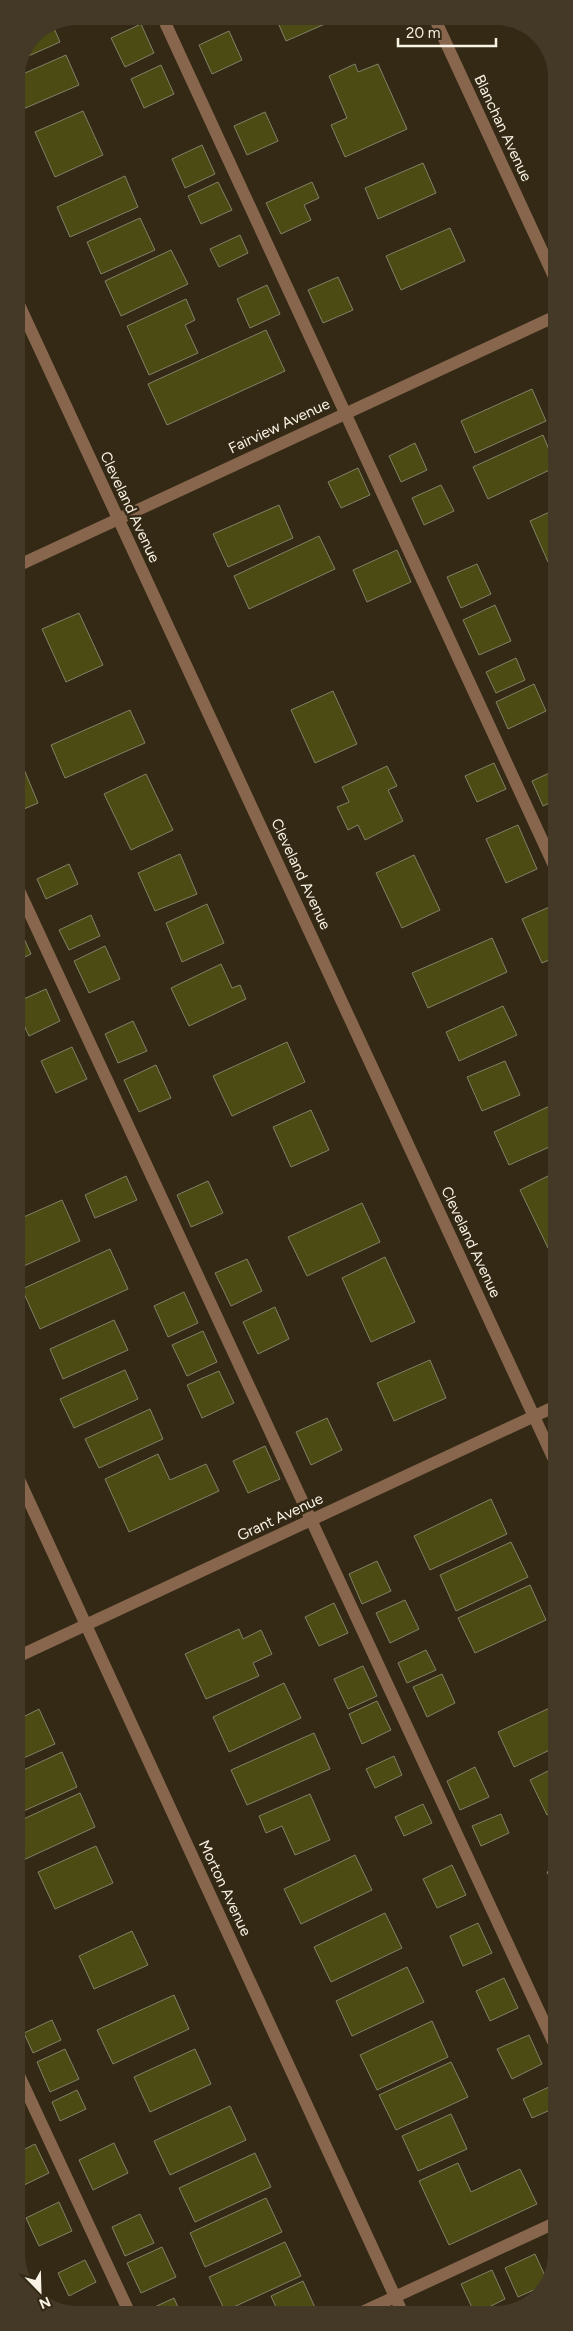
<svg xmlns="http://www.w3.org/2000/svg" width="573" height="2331" font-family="Figtree,sans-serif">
<rect width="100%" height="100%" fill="#332915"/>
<g fill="#4b4b13" stroke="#808168">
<path d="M 108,16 L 127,16 L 112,24 Z"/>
<path d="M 275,16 L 341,17 L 286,41 Z"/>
<path d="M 141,24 L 154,53 L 125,67 L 111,38 Z"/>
<path d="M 53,26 L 60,42 L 24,58 L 34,34 Z"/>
<path d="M 229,31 L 242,60 L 212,74 L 199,45 Z"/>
<path d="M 66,55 L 79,85 L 16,112 L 16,77 Z"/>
<path d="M 355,64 L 358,72 L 378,64 L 407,129 L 345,157 L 331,125 L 347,118 L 329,76 Z"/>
<path d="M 161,65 L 174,94 L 144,108 L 131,79 Z"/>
<path d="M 83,111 L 103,155 L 55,177 L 35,132 Z"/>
<path d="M 265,112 L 278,141 L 247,155 L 234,126 Z"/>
<path d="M 202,145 L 215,174 L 185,188 L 172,159 Z"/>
<path d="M 423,163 L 436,193 L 378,219 L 365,188 Z"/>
<path d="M 125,176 L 138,207 L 70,237 L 57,207 Z"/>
<path d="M 218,182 L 232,210 L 201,224 L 188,196 Z"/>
<path d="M 312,182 L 319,198 L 304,205 L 311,220 L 281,234 L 266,203 Z"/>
<path d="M 140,218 L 155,250 L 101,274 L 87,242 Z"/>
<path d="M 450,228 L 465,261 L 401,290 L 386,256 Z"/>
<path d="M 240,235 L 248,253 L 219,267 L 210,249 Z"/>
<path d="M 171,250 L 188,284 L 121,316 L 105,281 Z"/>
<path d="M 338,277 L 353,310 L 323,323 L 308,290 Z"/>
<path d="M 267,285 L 280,314 L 250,328 L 237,299 Z"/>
<path d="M 186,299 L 195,320 L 185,325 L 198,353 L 149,375 L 127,326 Z"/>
<path d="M 266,330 L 285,371 L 167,425 L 148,384 Z"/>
<path d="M 532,389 L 546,421 L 475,453 L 461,421 Z"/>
<path d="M 543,435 L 556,467 L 488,499 L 473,467 Z"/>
<path d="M 415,443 L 427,470 L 401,482 L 389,456 Z"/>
<path d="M 358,468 L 370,495 L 341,508 L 328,482 Z"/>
<path d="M 441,485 L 454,511 L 424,525 L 412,498 Z"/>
<path d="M 279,505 L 293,538 L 228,567 L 213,534 Z"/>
<path d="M 556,509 L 556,558 L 548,562 L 530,521 Z"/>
<path d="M 319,536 L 335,569 L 249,609 L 234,576 Z"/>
<path d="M 397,550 L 411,582 L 367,602 L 353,570 Z"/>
<path d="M 477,564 L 491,594 L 461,608 L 447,577 Z"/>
<path d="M 495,605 L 511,641 L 479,655 L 463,620 Z"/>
<path d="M 79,613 L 103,665 L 66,682 L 42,629 Z"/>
<path d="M 516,658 L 525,680 L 496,693 L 486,672 Z"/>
<path d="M 534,684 L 546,711 L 508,729 L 496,702 Z"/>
<path d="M 333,691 L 357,744 L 315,763 L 291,710 Z"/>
<path d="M 130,710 L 145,743 L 65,778 L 51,745 Z"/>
<path d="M 21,762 L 38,803 L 17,812 L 17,764 Z"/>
<path d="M 494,763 L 506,789 L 477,802 L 465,776 Z"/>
<path d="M 387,766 L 397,786 L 388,790 L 403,821 L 365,840 L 358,825 L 348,830 L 337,807 L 349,802 L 342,787 Z"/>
<path d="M 556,770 L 556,800 L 543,806 L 532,781 Z"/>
<path d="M 146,774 L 173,830 L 131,850 L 104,794 Z"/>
<path d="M 518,825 L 537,869 L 506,883 L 486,839 Z"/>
<path d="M 180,854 L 197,894 L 155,911 L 138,873 Z"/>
<path d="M 414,855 L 440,910 L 402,928 L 376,873 Z"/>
<path d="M 69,864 L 78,884 L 46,899 L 37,879 Z"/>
<path d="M 207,904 L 224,943 L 182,962 L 166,923 Z"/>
<path d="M 554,905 L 556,910 L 556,957 L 542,963 L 522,919 Z"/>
<path d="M 91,915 L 100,936 L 69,950 L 59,930 Z"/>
<path d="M 17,923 L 31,954 L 17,961 Z"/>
<path d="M 492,938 L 507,972 L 428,1008 L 412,973 Z"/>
<path d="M 105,946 L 120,979 L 89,993 L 74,961 Z"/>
<path d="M 221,964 L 232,988 L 240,985 L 246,999 L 189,1026 L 171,988 Z"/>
<path d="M 46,989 L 60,1021 L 29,1036 L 17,1010 L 17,1002 Z"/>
<path d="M 503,1006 L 517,1035 L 459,1061 L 446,1032 Z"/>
<path d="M 133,1021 L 147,1051 L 118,1063 L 105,1034 Z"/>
<path d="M 287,1042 L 305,1082 L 232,1116 L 213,1076 Z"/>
<path d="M 72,1047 L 87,1079 L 56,1093 L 41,1061 Z"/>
<path d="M 505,1061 L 520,1095 L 482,1111 L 467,1077 Z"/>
<path d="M 156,1065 L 171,1098 L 139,1112 L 124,1080 Z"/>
<path d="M 17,1093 L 24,1108 L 17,1111 Z"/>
<path d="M 556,1103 L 556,1144 L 509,1165 L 494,1132 Z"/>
<path d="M 311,1110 L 329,1150 L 291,1167 L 273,1127 Z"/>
<path d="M 17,1167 L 23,1181 L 17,1184 Z"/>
<path d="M 556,1172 L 556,1250 L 550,1252 L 520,1190 Z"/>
<path d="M 126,1176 L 137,1200 L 95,1218 L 85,1195 Z"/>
<path d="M 208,1181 L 223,1213 L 191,1227 L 177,1195 Z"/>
<path d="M 62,1200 L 80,1241 L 17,1269 L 17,1220 Z"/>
<path d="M 362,1203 L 380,1242 L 307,1276 L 288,1237 Z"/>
<path d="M 110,1249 L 128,1289 L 40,1329 L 22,1289 Z"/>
<path d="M 385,1257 L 415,1322 L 371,1342 L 342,1278 Z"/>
<path d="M 247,1259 L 262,1291 L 231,1306 L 215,1273 Z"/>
<path d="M 184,1292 L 198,1323 L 168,1337 L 154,1306 Z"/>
<path d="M 275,1307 L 289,1339 L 258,1354 L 243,1322 Z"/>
<path d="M 114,1320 L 128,1350 L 63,1379 L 50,1349 Z"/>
<path d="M 203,1331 L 217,1362 L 187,1376 L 172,1345 Z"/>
<path d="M 430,1360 L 446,1398 L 394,1421 L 377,1383 Z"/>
<path d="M 125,1370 L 138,1399 L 74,1428 L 60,1399 Z"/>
<path d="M 219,1371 L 234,1403 L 202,1418 L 187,1385 Z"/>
<path d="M 150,1409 L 163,1439 L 99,1468 L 85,1439 Z"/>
<path d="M 327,1418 L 342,1450 L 311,1465 L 296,1432 Z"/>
<path d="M 265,1446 L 280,1479 L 248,1493 L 233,1461 Z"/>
<path d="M 158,1454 L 170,1480 L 206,1464 L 219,1491 L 129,1532 L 105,1479 Z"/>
<path d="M 491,1499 L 507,1534 L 430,1570 L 414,1536 Z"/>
<path d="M 511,1542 L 528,1577 L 456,1611 L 440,1575 Z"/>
<path d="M 377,1561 L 391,1591 L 362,1604 L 349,1574 Z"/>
<path d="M 530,1585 L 546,1620 L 475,1653 L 458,1618 Z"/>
<path d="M 405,1600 L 419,1629 L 390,1643 L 376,1613 Z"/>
<path d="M 334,1603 L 348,1633 L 319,1646 L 305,1617 Z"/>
<path d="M 239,1629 L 243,1639 L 261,1630 L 272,1654 L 253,1663 L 259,1676 L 206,1699 L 185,1654 Z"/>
<path d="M 426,1650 L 436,1670 L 407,1683 L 398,1663 Z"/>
<path d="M 363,1666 L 377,1696 L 348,1709 L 334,1679 Z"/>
<path d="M 442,1674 L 455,1703 L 427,1717 L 413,1687 Z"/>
<path d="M 284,1683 L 301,1718 L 229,1752 L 213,1717 Z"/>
<path d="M 377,1701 L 391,1730 L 362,1744 L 349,1714 Z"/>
<path d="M 556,1705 L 556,1747 L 514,1767 L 498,1732 Z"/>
<path d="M 39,1709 L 55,1744 L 17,1761 L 17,1720 Z"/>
<path d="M 314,1733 L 330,1769 L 247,1805 L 231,1770 Z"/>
<path d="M 62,1752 L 77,1787 L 17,1814 L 17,1773 Z"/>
<path d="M 394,1756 L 402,1775 L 375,1788 L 366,1769 Z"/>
<path d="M 475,1767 L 489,1797 L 460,1810 L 447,1781 Z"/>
<path d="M 556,1767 L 557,1810 L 547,1815 L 530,1780 Z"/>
<path d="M 80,1793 L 95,1827 L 19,1862 L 17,1822 Z"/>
<path d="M 310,1794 L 330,1840 L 295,1855 L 282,1826 L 266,1833 L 259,1816 Z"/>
<path d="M 423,1804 L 432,1823 L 404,1836 L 395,1817 Z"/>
<path d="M 501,1814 L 509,1833 L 481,1846 L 472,1826 Z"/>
<path d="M 96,1846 L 113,1883 L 55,1909 L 38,1872 Z"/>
<path d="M 355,1855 L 372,1890 L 301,1924 L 284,1889 Z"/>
<path d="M 452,1865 L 466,1895 L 437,1908 L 423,1879 Z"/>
<path d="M 557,1868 L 557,1893 L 547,1872 Z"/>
<path d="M 385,1913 L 402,1948 L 331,1982 L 314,1947 Z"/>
<path d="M 478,1923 L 492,1953 L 463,1966 L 450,1936 Z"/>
<path d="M 132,1931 L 148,1965 L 94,1989 L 79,1956 Z"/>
<path d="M 407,1967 L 424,2002 L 352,2036 L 336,2001 Z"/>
<path d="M 504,1978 L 518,2008 L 490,2021 L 476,1991 Z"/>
<path d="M 174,1995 L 189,2029 L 113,2064 L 97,2030 Z"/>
<path d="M 52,2020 L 61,2040 L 33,2053 L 24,2033 Z"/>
<path d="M 432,2021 L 448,2057 L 377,2090 L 360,2055 Z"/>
<path d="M 529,2035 L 542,2064 L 512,2079 L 497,2049 Z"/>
<path d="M 65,2049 L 79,2079 L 50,2092 L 37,2062 Z"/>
<path d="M 195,2049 L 211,2084 L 150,2112 L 134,2077 Z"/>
<path d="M 451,2062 L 468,2097 L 396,2130 L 379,2095 Z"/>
<path d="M 551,2086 L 557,2098 L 557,2107 L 532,2118 L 523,2099 Z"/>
<path d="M 77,2090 L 86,2109 L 60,2121 L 52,2102 Z"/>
<path d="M 230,2106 L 246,2140 L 170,2175 L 154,2141 Z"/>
<path d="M 451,2114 L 467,2149 L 418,2171 L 402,2136 Z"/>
<path d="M 114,2143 L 128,2173 L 93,2190 L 79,2160 Z"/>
<path d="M 35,2144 L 49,2173 L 20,2187 L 17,2180 L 17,2153 Z"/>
<path d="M 255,2153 L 271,2187 L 195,2222 L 179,2188 Z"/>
<path d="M 458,2163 L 471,2192 L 520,2169 L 537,2204 L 449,2245 L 419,2181 Z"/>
<path d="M 266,2198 L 282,2232 L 205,2267 L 190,2233 Z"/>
<path d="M 59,2202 L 72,2231 L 39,2246 L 26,2218 Z"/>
<path d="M 140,2214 L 154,2243 L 125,2256 L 112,2227 Z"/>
<path d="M 285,2242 L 301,2276 L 225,2311 L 209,2277 Z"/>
<path d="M 162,2247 L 176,2277 L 141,2293 L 127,2263 Z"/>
<path d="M 535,2254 L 547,2280 L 545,2285 L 518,2297 L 505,2268 Z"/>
<path d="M 85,2260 L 96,2282 L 69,2296 L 58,2273 Z"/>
<path d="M 492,2270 L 505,2299 L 475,2314 L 461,2284 Z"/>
<path d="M 303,2281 L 318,2314 L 279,2314 L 271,2296 Z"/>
<path d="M 174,2298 L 181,2314 L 150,2314 L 148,2310 Z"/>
</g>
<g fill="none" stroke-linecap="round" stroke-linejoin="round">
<g stroke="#88664d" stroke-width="12">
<path d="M 162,16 L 556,870"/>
<path d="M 17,886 L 557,2050"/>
<path d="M 17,2071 L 130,2314"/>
<path d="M 358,2314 L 557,2222"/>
</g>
<g stroke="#88664d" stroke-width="12">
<path d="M 434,17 L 556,281"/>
<path d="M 16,298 L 556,1464"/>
<path d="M 17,566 L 556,316"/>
<path d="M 17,1475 L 403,2314"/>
<path d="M 17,1657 L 556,1406"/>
</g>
</g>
<g text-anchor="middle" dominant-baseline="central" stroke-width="5" stroke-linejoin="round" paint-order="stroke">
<g font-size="15" fill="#f9f3e6" stroke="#332915">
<text transform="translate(503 128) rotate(65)">Blanchan Avenue</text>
<text transform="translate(279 426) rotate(-25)">Fairview Avenue</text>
<text transform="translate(130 507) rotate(65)">Cleveland Avenue</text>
<text transform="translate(301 874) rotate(65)">Cleveland Avenue</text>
<text transform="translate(471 1242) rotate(65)">Cleveland Avenue</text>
<text transform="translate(280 1517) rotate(-25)">Grant Avenue</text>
<text transform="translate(225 1888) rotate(65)">Morton Avenue</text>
</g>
</g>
<path d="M0 0H573V2331H0ZM77 25H496A52 52 0 0 1 548 77V2254A52 52 0 0 1 496 2306H77A52 52 0 0 1 25 2254V77A52 52 0 0 1 77 25Z" fill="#433926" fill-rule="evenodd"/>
<g transform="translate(40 2291) rotate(157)" stroke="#332915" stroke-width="4" paint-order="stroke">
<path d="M0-4L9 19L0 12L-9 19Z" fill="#f9f3e6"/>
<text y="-8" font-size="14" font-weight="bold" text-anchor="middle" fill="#f9f3e6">N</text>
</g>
<path d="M398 38v8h98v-8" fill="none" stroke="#f9f3e6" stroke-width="2.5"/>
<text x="406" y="38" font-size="15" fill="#f9f3e6" stroke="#332915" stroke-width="4" paint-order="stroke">20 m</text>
</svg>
